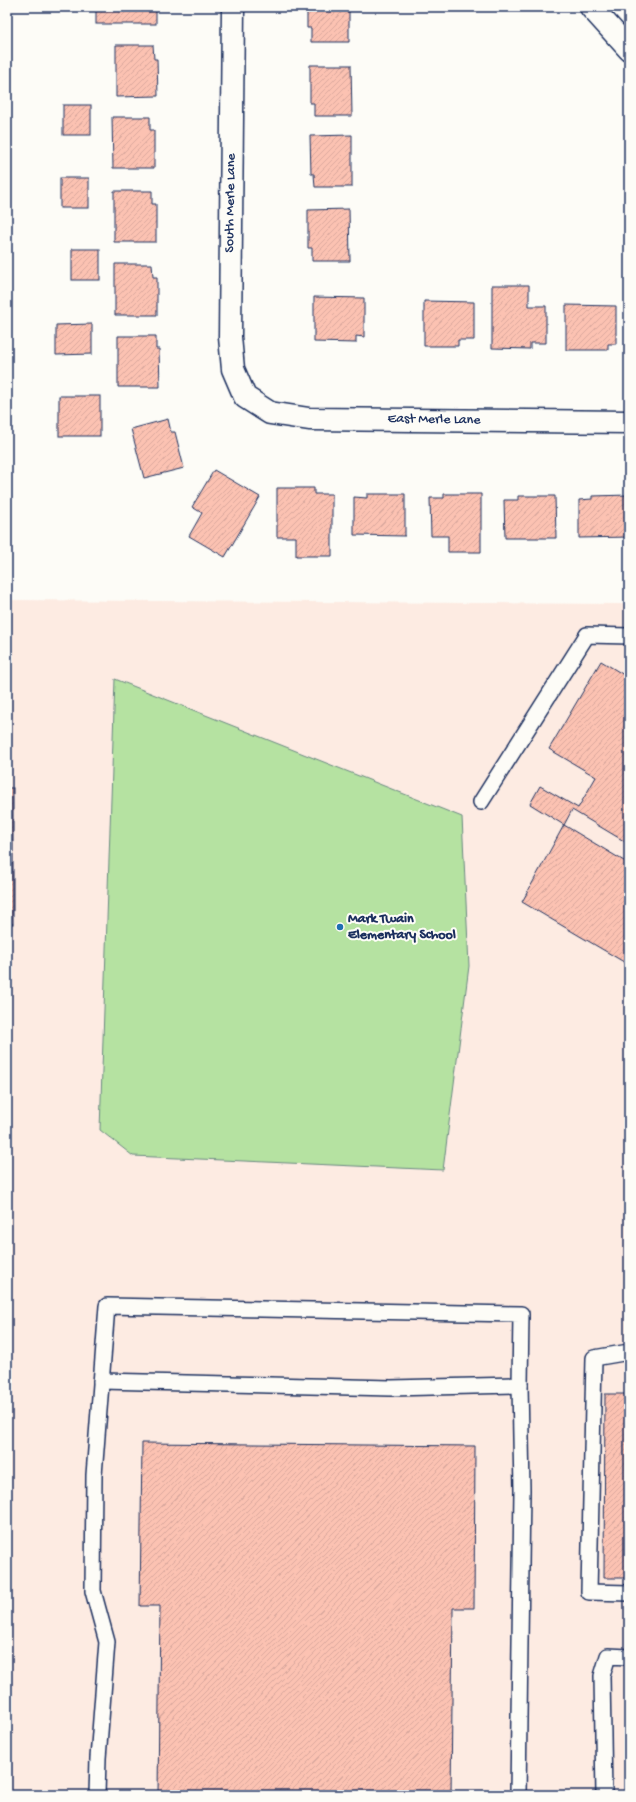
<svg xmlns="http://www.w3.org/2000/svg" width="636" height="1802" font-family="'Gochi Hand',sans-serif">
<defs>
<pattern id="building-hatch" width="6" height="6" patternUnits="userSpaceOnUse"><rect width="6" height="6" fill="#fcc2b2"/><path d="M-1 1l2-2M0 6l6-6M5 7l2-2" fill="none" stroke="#d7a79c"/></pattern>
</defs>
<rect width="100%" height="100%" fill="#fdfcf7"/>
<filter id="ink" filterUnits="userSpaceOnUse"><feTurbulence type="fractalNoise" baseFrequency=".025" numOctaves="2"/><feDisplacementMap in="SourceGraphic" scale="8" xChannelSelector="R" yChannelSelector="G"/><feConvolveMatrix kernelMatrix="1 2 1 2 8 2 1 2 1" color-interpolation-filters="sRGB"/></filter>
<g filter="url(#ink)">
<path fill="#fdebe2" d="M 7,600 L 629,604 L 629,1795 L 7,1795 Z"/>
<path fill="#b5e2a1" stroke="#688880" d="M 115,679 L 462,817 L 469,966 L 443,1170 L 133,1156 L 100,1130 Z"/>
<g fill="url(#building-hatch)" stroke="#1b2f5e">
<rect x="96" y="7" width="60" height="17"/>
<path d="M 307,7 L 349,7 L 349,42 L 311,42 L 311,28 L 307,28 Z"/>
<path d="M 116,45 L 153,45 L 154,59 L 157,59 L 158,96 L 116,97 Z"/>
<path d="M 310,65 L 351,65 L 352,116 L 314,116 L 314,103 L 310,103 Z"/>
<rect x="63" y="105" width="28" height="30"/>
<path d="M 112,117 L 150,117 L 150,130 L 154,130 L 154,168 L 113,168 Z"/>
<path d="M 352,135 L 352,187 L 315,187 L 314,174 L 311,174 L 310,136 Z"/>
<rect x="60" y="178" width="29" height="30"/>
<path d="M 114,191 L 152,191 L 152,204 L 156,204 L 156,242 L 114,242 Z"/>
<path d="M 349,209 L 350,261 L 312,261 L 312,248 L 308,248 L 308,210 Z"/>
<rect x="72" y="249" width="28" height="31"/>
<path d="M 115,264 L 152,264 L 153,277 L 157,277 L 157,315 L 115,315 Z"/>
<path d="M 492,285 L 529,285 L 529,306 L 546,306 L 546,343 L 530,343 L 530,349 L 492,348 Z"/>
<path d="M 314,297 L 364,298 L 364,337 L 356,336 L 356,343 L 314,342 Z"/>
<path d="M 424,301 L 474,302 L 474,340 L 458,340 L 458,346 L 424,346 Z"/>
<path d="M 566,305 L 616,306 L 616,344 L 608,344 L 608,350 L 566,350 Z"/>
<path d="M 92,324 L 92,354 L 56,355 L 56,325 Z"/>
<path d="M 118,336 L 156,336 L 156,349 L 159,349 L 160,387 L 118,387 Z"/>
<rect x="59" y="396" width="41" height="40"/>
<path d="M 168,419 L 171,432 L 175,432 L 184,468 L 144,478 L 131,429 Z"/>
<path d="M 214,470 L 260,497 L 225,557 L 189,536 L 202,513 L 192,507 Z"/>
<path d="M 277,488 L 314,488 L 314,494 L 332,494 L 332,556 L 296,556 L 296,537 L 277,537 Z"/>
<path d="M 367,494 L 405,494 L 405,536 L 354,535 L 354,497 L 367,498 Z"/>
<path d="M 444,494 L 481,494 L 481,552 L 448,552 L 448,536 L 431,536 L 430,498 L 444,498 Z"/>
<path d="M 629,495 L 629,537 L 579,538 L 579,500 L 592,499 L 592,496 Z"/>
<path d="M 518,496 L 555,496 L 556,538 L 505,538 L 504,500 L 518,500 Z"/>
<path d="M 601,661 L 629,678 L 629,844 L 572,810 L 564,825 L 530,804 L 540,786 L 578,808 L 596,777 L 549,749 Z"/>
<rect x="7" y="788" width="6" height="136"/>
<path d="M 564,825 L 629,864 L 629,965 L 522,902 Z"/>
<path d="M 605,1394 L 629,1394 L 629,1578 L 604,1578 Z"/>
<path d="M 142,1443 L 475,1446 L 474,1608 L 453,1608 L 451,1795 L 158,1795 L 160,1606 L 140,1606 Z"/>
</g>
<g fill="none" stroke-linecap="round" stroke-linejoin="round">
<g stroke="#1b2f5e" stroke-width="18">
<g id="lane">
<path d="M 481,802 L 587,635 L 629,636"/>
<path d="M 629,1352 L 594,1358 L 589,1592 L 629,1593"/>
<path d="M 101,1381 L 391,1388 L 520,1385"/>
<path d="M 97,1795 L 98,1758 L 107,1642 L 93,1591 L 94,1475 L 107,1306 L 521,1314 L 520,1385 L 522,1490 L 518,1795"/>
<path d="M 604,1795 L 602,1676 L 608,1656 L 629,1657"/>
</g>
</g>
<g stroke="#1b2f5e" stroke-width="25">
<g id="street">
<path d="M 233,7 L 230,337 L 233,369 L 245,397 L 270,413 L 309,419 L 629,422"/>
<path d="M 591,7 L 629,49"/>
</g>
</g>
<use href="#lane" stroke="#fdfcf7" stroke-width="15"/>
<use href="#street" stroke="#fdfcf7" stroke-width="22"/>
</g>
</g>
<circle fill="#1f6fb2" stroke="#fdfcf7" stroke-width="1.5" cx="340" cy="927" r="4"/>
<g text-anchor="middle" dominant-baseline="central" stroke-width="4" stroke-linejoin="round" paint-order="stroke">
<g font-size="14" fill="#1b2f5e" stroke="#fdfcf7">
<text transform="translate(231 203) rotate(-89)">South Merle Lane</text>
<text transform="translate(434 420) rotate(1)">East Merle Lane</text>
</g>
<g font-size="14" font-weight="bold" fill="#1b2f5e" stroke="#fdfcf7" text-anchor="start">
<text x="348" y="919">Mark Twain<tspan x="348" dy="16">Elementary School</tspan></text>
</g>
</g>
<rect width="636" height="1802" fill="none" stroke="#fdfcf7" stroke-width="24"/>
<rect x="12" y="12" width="612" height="1778" fill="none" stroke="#1b2f5e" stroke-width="1.5" filter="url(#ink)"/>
</svg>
